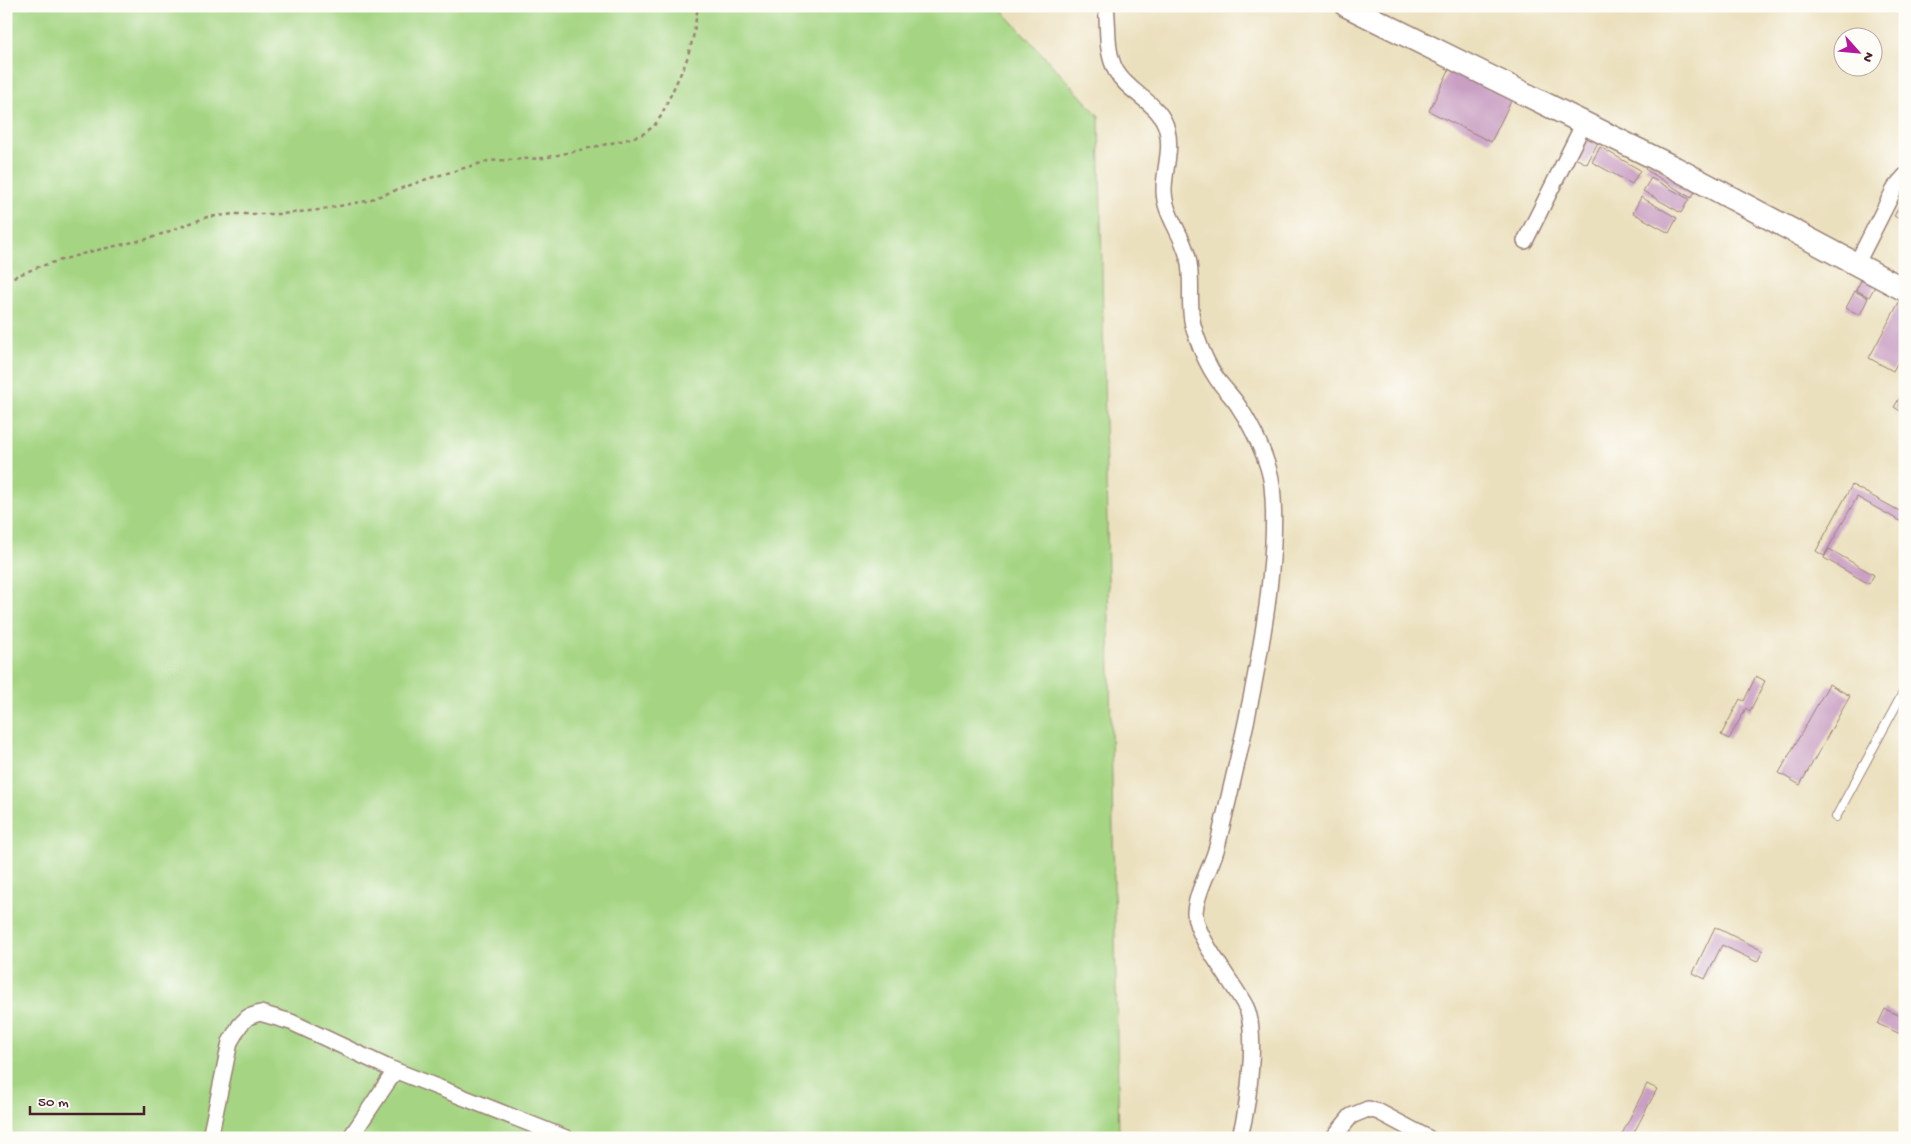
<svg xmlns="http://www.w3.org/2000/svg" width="1911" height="1144" font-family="'Gochi Hand',sans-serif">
<rect width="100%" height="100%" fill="#fdfcf7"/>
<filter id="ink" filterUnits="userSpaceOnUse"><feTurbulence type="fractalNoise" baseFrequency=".02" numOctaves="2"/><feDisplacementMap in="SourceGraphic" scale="10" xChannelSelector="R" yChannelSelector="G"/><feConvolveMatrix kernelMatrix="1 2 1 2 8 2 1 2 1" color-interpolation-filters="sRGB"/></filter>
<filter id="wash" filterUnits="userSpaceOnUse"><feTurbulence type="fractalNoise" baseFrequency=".0096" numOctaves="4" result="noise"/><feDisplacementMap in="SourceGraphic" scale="20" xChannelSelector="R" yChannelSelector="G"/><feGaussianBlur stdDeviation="1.12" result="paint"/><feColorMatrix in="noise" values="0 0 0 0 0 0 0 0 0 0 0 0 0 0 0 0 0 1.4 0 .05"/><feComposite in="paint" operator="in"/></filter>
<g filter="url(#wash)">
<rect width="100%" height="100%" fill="#ebe0be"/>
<path fill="#a5d583" stroke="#787a57" d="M 6,6 L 998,6 L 1099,116 L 1119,1138 L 6,1138 Z"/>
<g id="blocks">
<g fill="#c99fc3">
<path d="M 1453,62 L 1515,93 L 1491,142 L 1429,111 Z"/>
<path d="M 1586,126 L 1602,134 L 1587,164 L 1571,156 Z"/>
<path d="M 1600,147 L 1640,170 L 1632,184 L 1592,162 Z"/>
<path d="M 1650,162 L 1696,190 L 1691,198 L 1645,169 Z"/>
<path d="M 1651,178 L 1689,199 L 1681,213 L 1643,191 Z"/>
<path d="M 1641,197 L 1677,218 L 1669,233 L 1633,213 Z"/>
<path d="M 1901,204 L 1905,207 L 1905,222 L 1894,216 Z"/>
<path d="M 1866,271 L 1879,279 L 1869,297 L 1856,290 Z"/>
<path d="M 1855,291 L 1868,298 L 1860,315 L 1846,308 Z"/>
<path d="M 1905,291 L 1905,349 L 1893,371 L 1869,358 Z"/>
<path d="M 1905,389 L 1905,414 L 1894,407 Z"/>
<path d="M 1852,485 L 1905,514 L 1905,524 L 1857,497 L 1824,556 L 1816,551 Z"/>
<path d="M 1829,549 L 1874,575 L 1869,584 L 1824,558 Z"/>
<path d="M 1756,676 L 1765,681 L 1750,711 L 1746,708 L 1729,739 L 1721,735 L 1740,699 L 1744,701 Z"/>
<path d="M 1829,684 L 1850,696 L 1800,785 L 1779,773 Z"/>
<path d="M 1715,927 L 1763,951 L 1757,962 L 1722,945 L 1705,979 L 1693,973 Z"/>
<path d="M 1885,1009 L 1905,1018 L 1905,1036 L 1878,1024 Z"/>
<path d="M 1647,1084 L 1657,1089 L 1631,1138 L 1620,1138 Z"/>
</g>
</g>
</g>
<g filter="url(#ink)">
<use href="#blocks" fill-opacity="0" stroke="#9a8074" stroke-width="1"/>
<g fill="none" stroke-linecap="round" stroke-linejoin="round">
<g stroke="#9a8074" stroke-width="10">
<path id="lane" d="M 1836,817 L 1905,689"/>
</g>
<g stroke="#9a8074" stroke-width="18">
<g id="street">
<path d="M 1106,6 C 1109,29 1105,50 1116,71 C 1129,94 1161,103 1167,130 C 1172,150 1164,170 1164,190 C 1164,215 1183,234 1188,258 C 1194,284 1186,310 1196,335 C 1201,350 1208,366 1217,379 C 1224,389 1233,397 1239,407 C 1253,428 1269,461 1272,485 C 1276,525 1272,566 1267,606 C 1256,686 1237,764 1218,843 C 1213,866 1197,888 1195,912 C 1194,936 1234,983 1246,1007 C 1258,1031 1248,1112 1239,1138"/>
<path d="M 1525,241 L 1584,123"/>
<path d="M 1857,263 L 1896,186 L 1905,176"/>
<path d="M 210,1138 L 230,1042 L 240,1025 L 248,1017 L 260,1013 L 291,1022 L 389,1068 L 566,1138"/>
<path d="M 350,1138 L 395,1071"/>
<path d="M 1333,1138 L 1351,1116 L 1368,1109 L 1379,1112 L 1428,1138"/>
</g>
</g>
<g stroke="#9a8074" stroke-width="25">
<path id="secondary" d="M 1347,6 L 1675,168 L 1905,290"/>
</g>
<path stroke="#9a8074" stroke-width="2.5" stroke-dasharray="4 4" stroke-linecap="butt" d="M 6,280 L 41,266 L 89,252 L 151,238 L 207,217 L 235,214 L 282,214 L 318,210 L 366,201 L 427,179 L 488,161 L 544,158 L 625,140 L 643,134 L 654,126 L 661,116 L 686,62 L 693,38 L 698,6"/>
<use href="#lane" stroke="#fff" stroke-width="8"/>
<use href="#street" stroke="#fff" stroke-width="15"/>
<use href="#secondary" stroke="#fff" stroke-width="22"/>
</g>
</g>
<rect width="1911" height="1144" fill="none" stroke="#fdfcf7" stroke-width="25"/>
<g transform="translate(1858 52) rotate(117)"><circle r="24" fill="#fdfcf7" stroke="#b5a4a5"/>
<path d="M0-4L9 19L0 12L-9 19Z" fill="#b5179e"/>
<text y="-8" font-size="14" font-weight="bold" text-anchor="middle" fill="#4a1f2b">N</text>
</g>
<path d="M30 1106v8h114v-8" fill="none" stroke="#4a1f2b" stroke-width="2.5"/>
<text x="38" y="1106" font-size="15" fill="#4a1f2b" stroke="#fdfcf7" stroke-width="4" paint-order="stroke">50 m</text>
</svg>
